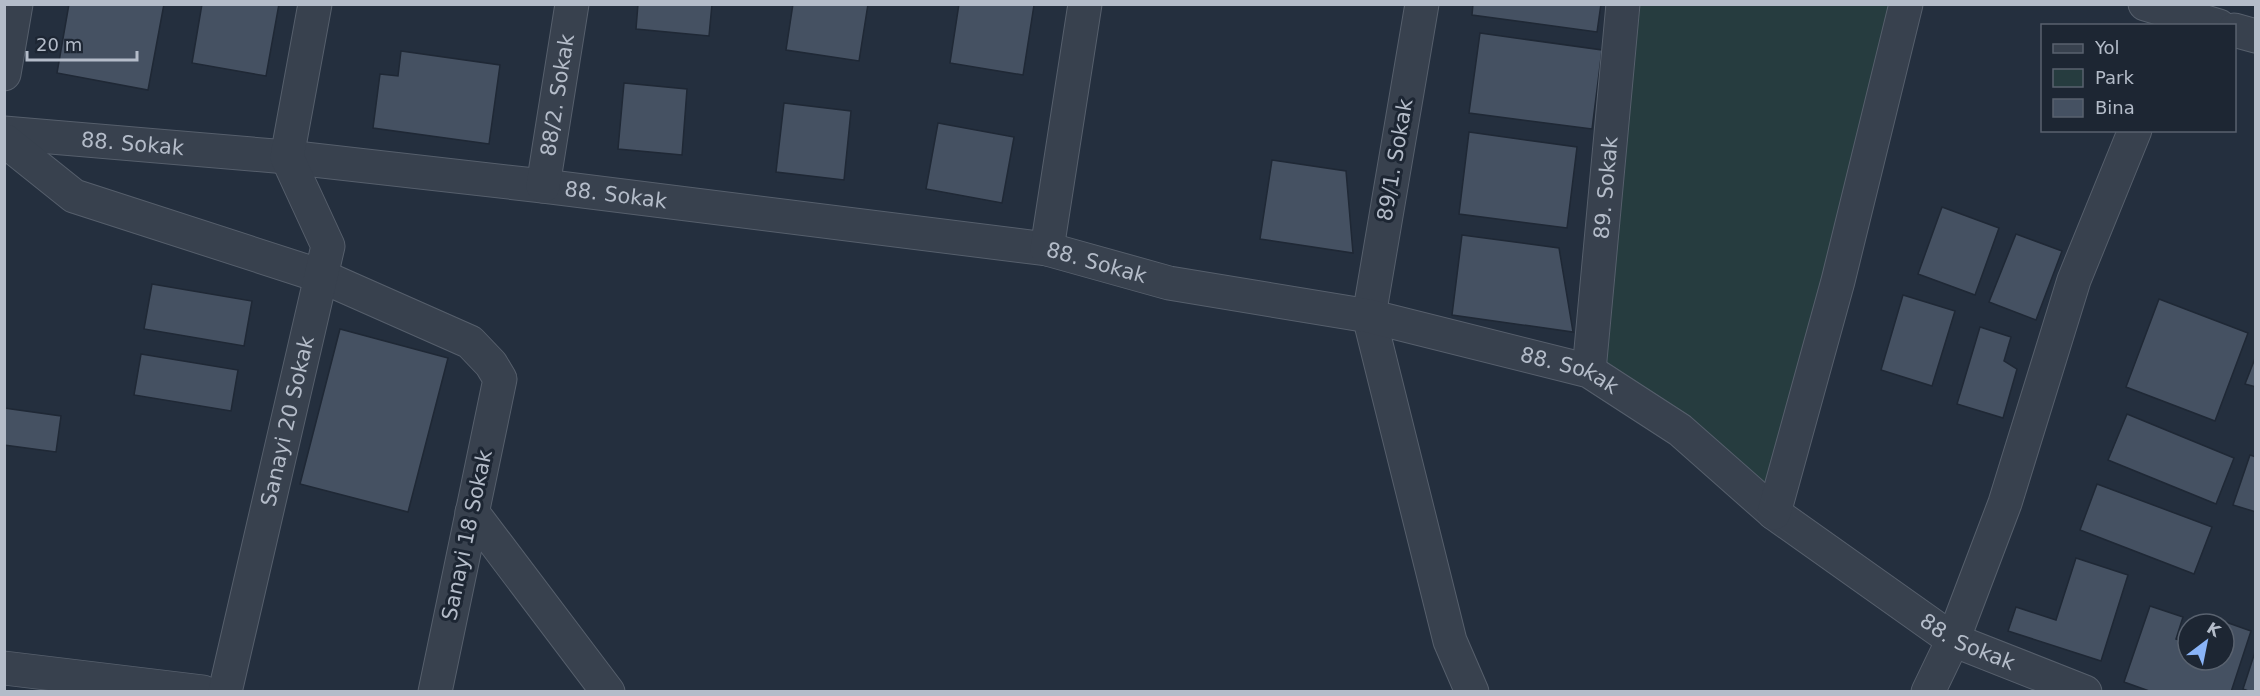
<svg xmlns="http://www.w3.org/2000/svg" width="2260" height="696" font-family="'DejaVu Sans',sans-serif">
<rect width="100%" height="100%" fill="#242f3e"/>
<path fill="#263c3f" d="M 1633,5 L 1896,5 L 1768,493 L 1600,363 Z"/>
<g fill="#455162" stroke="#1f2835" stroke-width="1.5">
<path d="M 69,4 L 164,4 L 148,90 L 57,73 Z"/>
<path d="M 202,4 L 279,4 L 266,76 L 192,63 Z"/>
<path d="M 638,4 L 712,4 L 709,36 L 636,29 Z"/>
<path d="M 793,4 L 868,4 L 859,61 L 786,50 Z"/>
<path d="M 959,4 L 1034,5 L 1023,75 L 950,63 Z"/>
<path d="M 1473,4 L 1601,4 L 1597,32 L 1472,15 Z"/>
<path d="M 1480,33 L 1602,50 L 1592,129 L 1469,113 Z"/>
<path d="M 401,51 L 500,65 L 489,144 L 373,128 L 380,74 L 398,76 Z"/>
<path d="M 624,83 L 687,89 L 682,155 L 618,149 Z"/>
<path d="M 784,103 L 851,111 L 844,180 L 776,172 Z"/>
<path d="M 938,123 L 1014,137 L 1002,203 L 926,189 Z"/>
<path d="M 1469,132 L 1577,147 L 1567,228 L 1459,214 Z"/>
<path d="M 1272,160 L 1346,171 L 1353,253 L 1260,239 Z"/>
<path d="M 1942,207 L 1999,228 L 1975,295 L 1918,274 Z"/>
<path d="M 2016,234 L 2062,251 L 2036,320 L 1989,302 Z"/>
<path d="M 1462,235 L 1559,248 L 1573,332 L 1452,315 Z"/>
<path d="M 152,284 L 252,301 L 244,346 L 144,329 Z"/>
<path d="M 1903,295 L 1955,311 L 1932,386 L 1881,370 Z"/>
<path d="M 2159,299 L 2248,333 L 2215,421 L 2126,387 Z"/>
<path d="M 1980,327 L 2011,337 L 2004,361 L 2017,369 L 2003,418 L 1957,404 Z"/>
<path d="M 340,329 L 448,358 L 408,512 L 300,484 Z"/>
<path d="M 141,354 L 238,370 L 231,411 L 134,395 Z"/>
<path d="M 2256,356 L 2256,387 L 2245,384 Z"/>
<path d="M 4,408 L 61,416 L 56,452 L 4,445 Z"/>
<path d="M 2127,414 L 2234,458 L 2216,504 L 2108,460 Z"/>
<path d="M 2250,455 L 2256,457 L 2256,512 L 2233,505 Z"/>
<path d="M 2097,484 L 2212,527 L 2194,574 L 2080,530 Z"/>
<path d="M 2076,558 L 2128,575 L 2101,661 L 2008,631 L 2016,607 L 2056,620 Z"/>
<path d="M 2150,606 L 2183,617 L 2176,639 L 2188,643 L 2188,660 L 2224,660 L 2224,624 L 2219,624 L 2220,620 L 2251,631 L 2231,692 L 2152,692 L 2124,682 Z"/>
<path d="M 2256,649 L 2256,692 L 2251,692 L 2243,689 Z"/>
</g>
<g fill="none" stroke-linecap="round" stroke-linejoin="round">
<g stroke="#565f6c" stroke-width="35">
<g id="minor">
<path d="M 1422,4 L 1369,316 L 1450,641 L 1472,692"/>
<path d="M 2145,4 L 2219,26"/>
<path d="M 2234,30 L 2256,36"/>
<path d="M 4,74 L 16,4"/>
<path id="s1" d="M 4,133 L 287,157 L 543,186 L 1047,249 L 1169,283 L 1369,316 L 1589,371 L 1680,430 L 1774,513 L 1953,640 L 2085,692"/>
<path d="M 4,140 L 74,196 L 321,276 L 470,342 L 491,364 L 500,379 L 435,692"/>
<path id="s2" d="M 543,186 L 572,4"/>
<path d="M 1047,249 L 1085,4"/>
<path id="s3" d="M 1589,371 L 1623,4"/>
<path d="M 472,512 L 608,692"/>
<path d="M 1774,513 L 1838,281 L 1906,4"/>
<path d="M 4,668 L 203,692"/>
<path id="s4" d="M 225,692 L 328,246 L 287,157 L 315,4"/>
<path d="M 1928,692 L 1953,640 L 2005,503 L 2074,280 L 2135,130"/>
</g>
</g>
<use href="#minor" stroke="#38414e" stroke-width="33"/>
</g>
<g text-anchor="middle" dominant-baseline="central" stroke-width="6" stroke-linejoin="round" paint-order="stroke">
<g font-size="21" fill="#b4bcc9" stroke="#1d2633">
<text stroke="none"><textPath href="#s2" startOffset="92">88/2. Sokak</textPath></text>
<text stroke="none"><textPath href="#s1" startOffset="129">88. Sokak</textPath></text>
<text transform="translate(1395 160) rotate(-80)">89/1. Sokak</text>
<text stroke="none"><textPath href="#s3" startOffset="184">89. Sokak</textPath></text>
<text stroke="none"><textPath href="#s1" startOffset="615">88. Sokak</textPath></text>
<text stroke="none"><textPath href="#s1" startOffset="1101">88. Sokak</textPath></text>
<text stroke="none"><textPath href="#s1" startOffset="1587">88. Sokak</textPath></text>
<text stroke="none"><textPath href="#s4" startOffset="278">Sanayi 20 Sokak</textPath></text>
<text transform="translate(467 535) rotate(-78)">Sanayi 18 Sokak</text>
<text stroke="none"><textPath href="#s1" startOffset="2073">88. Sokak</textPath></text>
</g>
</g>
<rect width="2260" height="696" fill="none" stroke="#b4bcc9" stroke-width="12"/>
<rect x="2041" y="24" width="195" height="108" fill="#1d2633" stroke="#59626f" stroke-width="1.5"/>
<rect x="2053" y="44" width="30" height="9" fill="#38414e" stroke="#59626f" stroke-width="1.5"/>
<text x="2095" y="54" font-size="18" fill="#b4bcc9">Yol</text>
<rect x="2053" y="69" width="30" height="18" fill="#263c3f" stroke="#59626f" stroke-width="1.5"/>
<text x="2095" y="84" font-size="18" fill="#b4bcc9">Park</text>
<rect x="2053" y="99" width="30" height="18" fill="#455162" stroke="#59626f" stroke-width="1.5"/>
<text x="2095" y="114" font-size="18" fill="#b4bcc9">Bina</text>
<g transform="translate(2206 642) rotate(32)"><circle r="28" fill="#1d2633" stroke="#59626f" stroke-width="1.5"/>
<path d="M0-4.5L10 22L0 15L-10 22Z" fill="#8ab4f8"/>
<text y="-9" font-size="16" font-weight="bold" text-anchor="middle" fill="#b4bcc9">K</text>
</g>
<path d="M27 51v9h110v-9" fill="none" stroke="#b4bcc9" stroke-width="3"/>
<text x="36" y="51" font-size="18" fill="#b4bcc9" stroke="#1d2633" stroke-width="4.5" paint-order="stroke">20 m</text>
</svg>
